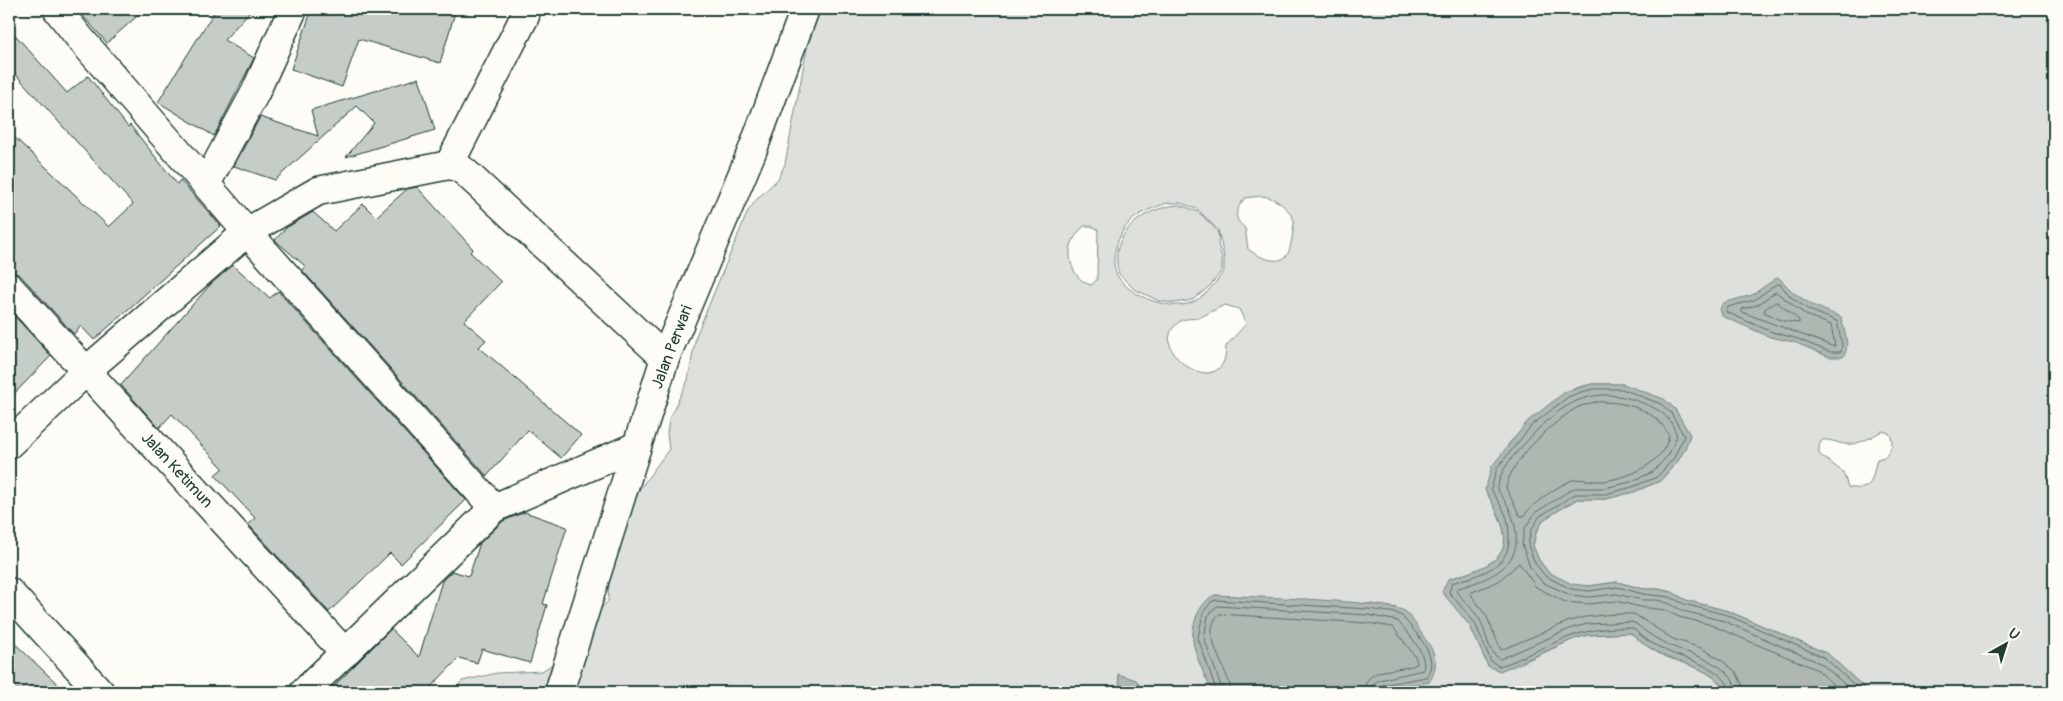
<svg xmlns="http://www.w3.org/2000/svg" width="2063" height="701" font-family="Pangolin,sans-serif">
<rect width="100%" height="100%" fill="#fdfcf7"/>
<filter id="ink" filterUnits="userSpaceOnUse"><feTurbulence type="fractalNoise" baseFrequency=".02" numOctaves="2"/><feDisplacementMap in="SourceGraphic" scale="10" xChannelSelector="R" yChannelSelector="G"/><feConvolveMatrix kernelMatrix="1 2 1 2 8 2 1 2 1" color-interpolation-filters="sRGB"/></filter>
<g filter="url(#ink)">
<g fill="#dde0db" stroke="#7e8e88" fill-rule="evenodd">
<path d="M 820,9 L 2054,9 L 2054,692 L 1869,692 L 1828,654 L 1728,611 L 1686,600 L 1672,592 L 1658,589 L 1644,589 L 1617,582 L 1589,586 L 1572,585 L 1548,572 L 1539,560 L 1533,546 L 1536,533 L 1543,520 L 1577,499 L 1606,499 L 1633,492 L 1660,481 L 1678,461 L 1690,435 L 1675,409 L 1623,384 L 1592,384 L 1579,387 L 1565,392 L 1509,443 L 1485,490 C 1519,547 1510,562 1448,579 L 1462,615 L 1470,626 L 1488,666 L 1513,667 L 1574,639 L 1588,635 L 1631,633 C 1641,643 1653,651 1667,657 C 1689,666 1713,669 1726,692 L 1369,692 L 1429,682 L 1397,608 L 1369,604 L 1215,595 L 1196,617 L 1193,638 L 1213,692 L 1143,692 L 1136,680 L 1119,675 L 1120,688 L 1124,692 L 453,692 L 462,681 L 497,673 L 542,671 L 554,663 L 562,651 L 608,601 L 610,556 L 631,501 L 669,449 L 667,434 L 669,419 L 688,380 L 696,336 L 748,211 L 757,199 L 778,179 L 785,164 L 808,43 ZM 1261,196 C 1275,197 1288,207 1294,220 C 1294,227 1291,250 1287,255 C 1278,267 1257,256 1248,249 L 1245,228 C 1232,218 1236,209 1245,198 ZM 1167,203 L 1181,203 L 1197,209 L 1218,230 L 1224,257 L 1224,271 C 1216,282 1208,294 1195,301 C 1173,313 1129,297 1117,275 C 1109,260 1118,233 1130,222 C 1140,212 1154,208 1167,203 ZM 1084,226 L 1091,226 L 1098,229 L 1097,280 L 1091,285 C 1075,281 1067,261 1071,246 C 1073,238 1079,231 1084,226 ZM 1225,305 L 1239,309 L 1246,324 L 1226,346 C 1227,406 1141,351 1179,322 C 1185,317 1194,320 1201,317 C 1209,313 1217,308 1225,305 ZM 1882,431 L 1889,433 C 1895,443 1891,449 1885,457 L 1877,459 C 1871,478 1875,493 1848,487 L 1843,472 L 1819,454 L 1819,446 L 1822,440 C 1831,439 1836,443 1845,444 C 1858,446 1871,437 1882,431 Z"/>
<path d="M 1180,205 L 1196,211 L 1202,215 L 1217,231 L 1219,237 L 1218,244 L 1222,257 L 1222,270 L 1210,286 L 1194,299 L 1187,301 L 1174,303 L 1159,301 L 1134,289 L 1119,274 C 1107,234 1144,207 1180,205 Z"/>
</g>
<g fill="#aeb8b1" stroke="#75877f">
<path d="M 1778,277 L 1794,293 L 1812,305 L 1841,317 C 1844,330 1851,346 1843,357 L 1829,357 L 1794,342 L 1770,337 L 1722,316 L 1720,309 L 1723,303 L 1752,295 Z"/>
<path d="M 1592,384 L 1623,384 L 1664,399 L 1675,409 L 1690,435 L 1685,449 L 1678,461 L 1660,481 L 1634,492 L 1606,499 L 1577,499 L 1543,520 L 1536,533 L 1533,546 L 1539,560 L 1548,572 L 1572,584 L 1589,586 L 1617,582 L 1644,589 L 1658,589 L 1672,592 L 1686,600 L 1728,611 L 1828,654 L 1869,692 L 1726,692 C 1713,669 1689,666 1667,657 C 1653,651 1641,642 1630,633 L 1588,635 L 1574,639 L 1500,671 L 1488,666 L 1470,626 L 1442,592 L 1448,579 C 1510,562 1519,547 1485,490 L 1492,466 L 1528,421 L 1565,392 Z"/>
<path d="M 1215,595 C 1243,597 1392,600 1406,612 C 1414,620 1421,634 1428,643 C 1437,656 1438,669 1429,682 L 1369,692 L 1213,692 C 1206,680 1195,655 1193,641 C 1191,625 1199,602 1215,595 Z"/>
<path d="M 1118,674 L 1136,680 L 1143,692 L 1124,692 L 1120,688 Z"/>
</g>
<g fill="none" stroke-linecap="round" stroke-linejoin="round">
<g stroke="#586e66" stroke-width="1">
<path d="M 1777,284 L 1780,284 L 1791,297 L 1809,310 L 1837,321 L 1842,345 L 1841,352 L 1830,352 L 1795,338 L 1772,332 L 1726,312 L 1728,307 L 1754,300 Z"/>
<path d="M 1776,292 L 1806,315 L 1831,325 L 1835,346 L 1832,346 L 1742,312 L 1742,309 L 1757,305 Z"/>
<path d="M 1777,302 L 1799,320 L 1799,323 L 1783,321 L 1764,312 L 1765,309 Z"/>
<path d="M 1595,402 C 1623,401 1656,408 1669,436 C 1663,464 1629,478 1603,481 C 1593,482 1582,478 1573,480 C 1560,484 1530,505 1524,516 L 1520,516 L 1506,488 C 1511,460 1550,425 1573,410 C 1579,406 1588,404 1595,402 Z"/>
<path d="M 1217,692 L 1198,638 L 1203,613 L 1211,602 L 1216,600 L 1368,609 L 1396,613 L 1402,616 C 1414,631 1442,658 1426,677 L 1382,685 L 1379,688 L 1378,692"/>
<path d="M 1223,692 L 1204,638 L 1208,616 L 1217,606 L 1368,615 L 1398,621 C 1408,634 1428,653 1423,670 L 1379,680 L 1373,684 L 1372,692"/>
<path d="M 1231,692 C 1230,670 1198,634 1219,614 L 1367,623 L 1393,627 L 1416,658 L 1417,664 C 1399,673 1365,664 1364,692"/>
<path d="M 1730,692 C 1727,667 1685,660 1667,651 C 1659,647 1650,643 1643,637 C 1638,634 1636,630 1631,628 C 1592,627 1570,635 1536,651 C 1524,656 1512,663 1499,666 L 1491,661 L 1475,623 L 1449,592 L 1452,583 C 1477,575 1511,569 1509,536 C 1509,528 1508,520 1505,513 C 1501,505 1495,497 1491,489 L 1497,468 L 1532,425 L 1568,397 L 1581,392 L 1594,389 L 1622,389 L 1661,404 L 1671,413 L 1684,436 L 1674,458 L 1657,477 L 1632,487 L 1606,494 L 1575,494 L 1540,516 L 1531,530 L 1528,545 L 1535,563 L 1545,576 L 1571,589 L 1589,591 L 1617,587 L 1643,594 L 1670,597 L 1684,604 L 1727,615 L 1825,658 L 1862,692"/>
<path d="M 1736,692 C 1734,662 1689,655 1669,645 C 1662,641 1654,638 1648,633 C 1642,630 1639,624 1632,622 L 1587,624 L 1572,628 L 1500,659 C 1487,652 1486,631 1480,620 C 1473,609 1464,601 1456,591 L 1458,588 C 1498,577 1529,561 1511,513 C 1508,504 1502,497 1497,489 C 1501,468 1513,456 1527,441 C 1559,405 1591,383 1640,402 C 1659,409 1670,415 1677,436 L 1669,454 L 1653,472 L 1630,482 L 1605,488 L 1574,488 L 1536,512 L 1525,528 L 1522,544 L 1530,567 L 1542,582 L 1570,595 L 1589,597 L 1616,594 L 1642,600 L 1657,600 L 1668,603 L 1683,611 L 1724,621 L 1822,664 L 1853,692"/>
<path d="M 1743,692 L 1742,684 L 1736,672 L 1720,659 L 1701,648 L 1673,639 L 1634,614 L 1614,614 L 1585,617 L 1570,621 L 1501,650 L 1487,617 L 1470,593 L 1499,581 L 1519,563 L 1536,587 L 1565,602 L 1588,604 L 1616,601 L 1640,607 L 1665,610 L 1679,617 L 1708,624 L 1818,670 L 1841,692"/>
</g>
</g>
<g fill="#c6cdc7" stroke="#1f3d34">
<path d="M 77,9 L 145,9 L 107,43 Z"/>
<path d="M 216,9 L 252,9 L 224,40 L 254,58 L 214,136 L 158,102 Z"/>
<path d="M 312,9 L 456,9 L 440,63 L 359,39 L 342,87 L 291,69 Z"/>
<path d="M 9,28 L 67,93 L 88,76 L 128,127 L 130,125 L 177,184 L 180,180 L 221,226 L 94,340 L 81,326 L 74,334 L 21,276 L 14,272 L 9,272 L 9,132 L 109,227 L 133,204 L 9,67 Z"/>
<path d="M 419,78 L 435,130 L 346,157 L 374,123 L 357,106 L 275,180 L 234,166 L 260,117 L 318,136 L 311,110 Z"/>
<path d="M 417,187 L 473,249 L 470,252 L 501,282 L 464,321 L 486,340 L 479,347 L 581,435 L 561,458 L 528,430 L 487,476 L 302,270 L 305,266 L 275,240 L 286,228 L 313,212 L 334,231 L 363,204 L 376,217 L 407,189 Z"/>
<path d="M 233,265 L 270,298 L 278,291 L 466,500 L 401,564 L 390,553 L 329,612 L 248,524 L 255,518 L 215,475 L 223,468 L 172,414 L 159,428 L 121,385 L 211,284 Z"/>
<path d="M 9,310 L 51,356 L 9,399 Z"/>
<path d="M 525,512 L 567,527 L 543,604 L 547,605 L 530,663 L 482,649 L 477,663 L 459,658 L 426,692 L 328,692 L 391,629 L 419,657 L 442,581 L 452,571 L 469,576 L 480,543 L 503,521 Z"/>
<path d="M 9,638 L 66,692 L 9,692 Z"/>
</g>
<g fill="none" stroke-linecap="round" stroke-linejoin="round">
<g stroke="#1f3d34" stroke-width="31">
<g id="street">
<path d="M 57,9 L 79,37 L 247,232 L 494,508"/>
<path d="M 449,165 L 525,16"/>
<path d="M 206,184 L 255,93 L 293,9"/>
<path d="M 9,287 L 345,653"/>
<path d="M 9,444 L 86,371 L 247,232 L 318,191 L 449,165 L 458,167 L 465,172 L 665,358"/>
<path d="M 9,592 L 100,692"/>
<path d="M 304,692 L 494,508 L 637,446"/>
<path d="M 559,692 L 665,358 L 753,149 L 805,9"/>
</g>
</g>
<use href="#street" stroke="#fdfcf7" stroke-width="28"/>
</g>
</g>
<g text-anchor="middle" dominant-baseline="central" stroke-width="5" stroke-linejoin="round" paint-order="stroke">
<g font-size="16" fill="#1f3d34" stroke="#fdfcf7">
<text transform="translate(672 347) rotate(-69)">Jalan Perwari</text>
<text transform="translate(177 470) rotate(47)">Jalan Ketimun</text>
</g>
</g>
<rect width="2063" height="701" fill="none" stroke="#fdfcf7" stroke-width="30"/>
<rect x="15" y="15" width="2033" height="671" fill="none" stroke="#1f3d34" stroke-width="2" filter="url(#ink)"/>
<g transform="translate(2006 644) rotate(39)" stroke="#fdfcf7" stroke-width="4" paint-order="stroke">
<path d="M0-4L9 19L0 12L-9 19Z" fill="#1f3d34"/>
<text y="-8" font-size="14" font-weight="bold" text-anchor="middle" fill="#1f3d34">U</text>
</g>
</svg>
